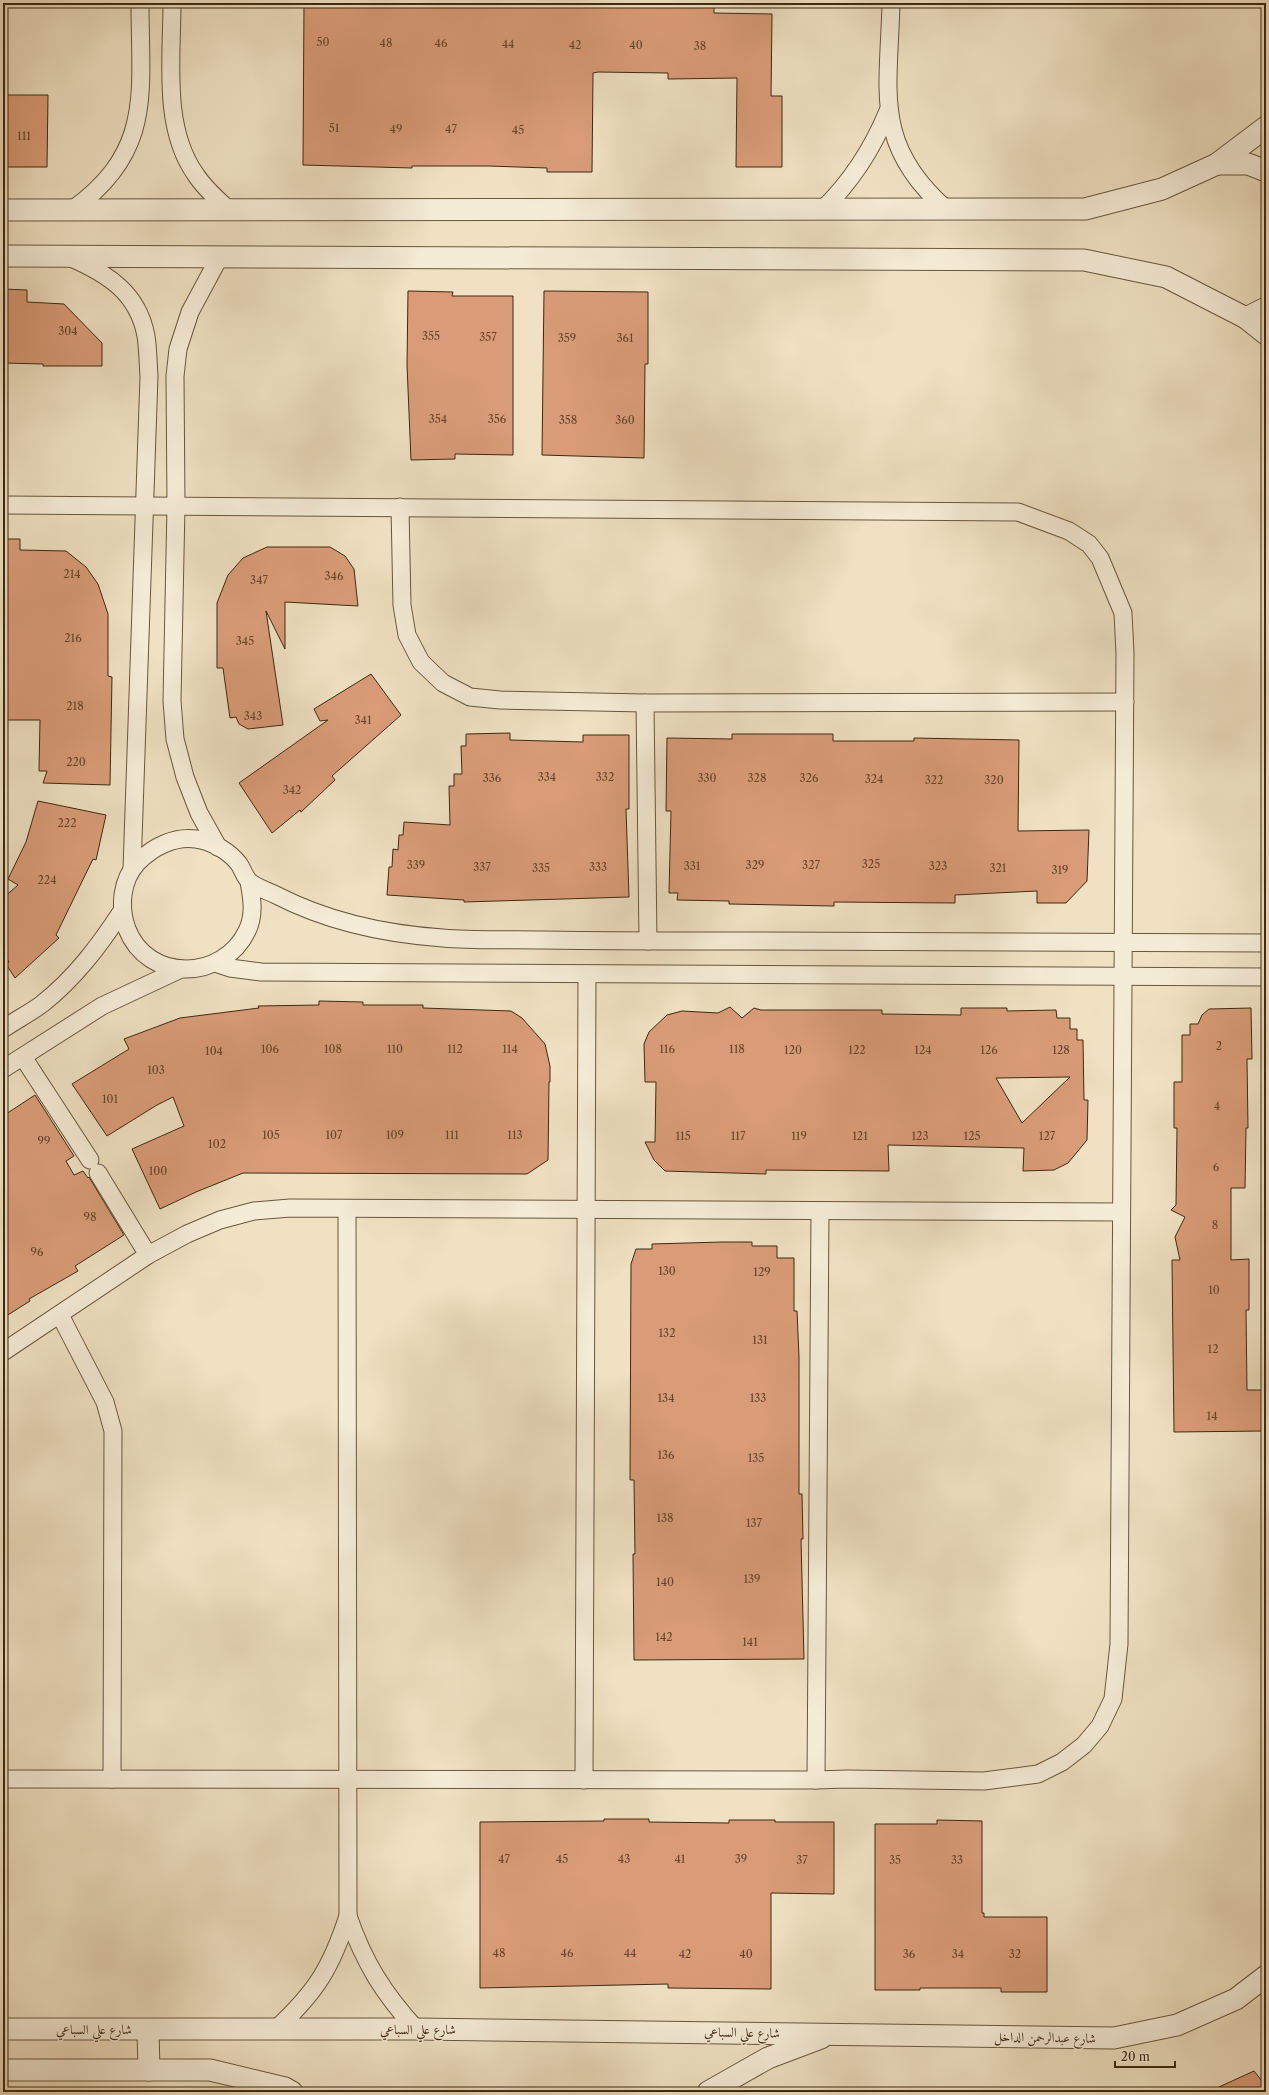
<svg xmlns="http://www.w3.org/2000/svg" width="1269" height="2095" font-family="'Libre Caslon Text',Amiri,serif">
<rect width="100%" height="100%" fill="#efe1c2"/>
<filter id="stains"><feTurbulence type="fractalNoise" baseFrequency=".005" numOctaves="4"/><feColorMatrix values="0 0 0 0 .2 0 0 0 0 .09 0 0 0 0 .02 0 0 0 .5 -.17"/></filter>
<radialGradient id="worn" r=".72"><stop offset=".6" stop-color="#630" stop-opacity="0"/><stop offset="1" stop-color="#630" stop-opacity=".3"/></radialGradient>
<g fill="#da9c78" stroke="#3d2811" fill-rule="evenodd">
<path d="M 304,3 L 661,3 L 661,7 L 714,7 L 714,13 L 772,14 L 771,96 L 782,96 L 782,167 L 736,167 L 737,78 L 668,79 L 668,73 L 598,72 L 593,73 L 592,172 L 547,172 L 547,168 L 488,166 L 412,166 L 412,168 L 303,165 Z"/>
<path d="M 3,95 L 48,95 L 47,167 L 3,167 Z"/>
<path d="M 3,289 L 27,290 L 27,302 L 64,304 L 102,343 L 102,366 L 43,366 L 43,364 L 3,363 Z"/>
<path d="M 408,291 L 453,292 L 452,296 L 513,296 L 513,455 L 455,454 L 455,459 L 411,460 L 407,365 Z"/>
<path d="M 544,291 L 648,292 L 648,364 L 645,364 L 644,458 L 542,455 Z"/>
<path d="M 3,539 L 20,539 L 20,550 L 66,551 L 86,567 L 98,584 L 108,614 L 108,676 L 112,677 L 110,785 L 43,783 L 47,771 L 39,771 L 40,720 L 3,720 Z"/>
<path d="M 267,547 L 330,547 L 345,556 L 354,569 L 358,606 L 285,602 L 285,649 L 266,611 L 283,725 L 248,729 L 239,724 L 236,717 L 230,718 L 223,668 L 217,668 L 217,603 L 228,575 L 243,558 Z"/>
<path d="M 371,674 L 401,715 L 332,776 L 335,780 L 301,812 L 300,810 L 272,833 L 239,783 L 328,720 L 320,721 L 314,709 Z"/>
<path d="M 510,733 L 510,740 L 583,742 L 583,735 L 629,735 L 629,809 L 626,809 L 629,897 L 464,902 L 464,900 L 387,895 L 389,867 L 392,867 L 393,849 L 398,850 L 399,835 L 403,835 L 404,822 L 450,825 L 449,786 L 454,786 L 454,774 L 462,774 L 461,746 L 466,746 L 466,734 Z"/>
<path d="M 732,734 L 833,734 L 833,741 L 914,741 L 914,738 L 1019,740 L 1018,831 L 1089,830 L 1087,881 L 1066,903 L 1037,903 L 1037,891 L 955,895 L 955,903 L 834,902 L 834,906 L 729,904 L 729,901 L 677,900 L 678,893 L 669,893 L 671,811 L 666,811 L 667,738 L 732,739 Z"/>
<path d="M 38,801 L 106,815 L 96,860 L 93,859 L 56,935 L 59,938 L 15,978 L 6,964 L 9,962 L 3,952 L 3,898 L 18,885 L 8,879 L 26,842 Z"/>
<path d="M 319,1001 L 363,1002 L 363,1005 L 423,1005 L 423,1008 L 511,1011 L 522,1018 L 545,1044 L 550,1066 L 550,1082 L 549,1082 L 548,1160 L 527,1174 L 243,1173 L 196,1192 L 160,1209 L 132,1149 L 184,1126 L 173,1097 L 157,1105 L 107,1136 L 72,1084 L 129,1049 L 124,1039 L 180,1018 L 259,1008 L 258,1006 L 319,1005 Z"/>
<path d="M 730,1007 L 742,1018 L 754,1008 L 761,1010 L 882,1010 L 882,1014 L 961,1015 L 961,1008 L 1007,1008 L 1007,1011 L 1056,1010 L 1057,1018 L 1070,1018 L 1070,1029 L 1077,1029 L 1077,1040 L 1083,1040 L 1084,1100 L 1088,1100 L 1087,1140 L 1068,1163 L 1054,1170 L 1023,1171 L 1024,1148 L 888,1145 L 889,1171 L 766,1170 L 766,1174 L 665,1171 L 654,1160 L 645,1142 L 655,1142 L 656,1082 L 645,1082 L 644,1044 L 649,1032 L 667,1015 L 682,1011 L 718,1013 ZM 1070,1077 L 1022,1123 L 996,1078 Z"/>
<path d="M 1251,1008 L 1252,1059 L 1247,1059 L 1248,1128 L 1246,1128 L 1245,1188 L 1231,1188 L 1231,1260 L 1249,1259 L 1249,1310 L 1246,1310 L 1247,1390 L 1266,1390 L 1266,1431 L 1174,1432 L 1172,1260 L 1180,1260 L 1175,1237 L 1185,1217 L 1171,1210 L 1176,1205 L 1177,1128 L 1174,1128 L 1174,1082 L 1182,1082 L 1182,1035 L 1190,1035 L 1190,1024 L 1198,1024 L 1202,1015 L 1209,1009 Z"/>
<path d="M 35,1095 L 74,1156 L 66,1161 L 74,1175 L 83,1171 L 88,1178 L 89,1177 L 124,1235 L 75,1266 L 78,1271 L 29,1299 L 30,1301 L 3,1318 L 3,1116 Z"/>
<path d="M 722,1242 L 752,1242 L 752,1246 L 777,1246 L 777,1258 L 794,1258 L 794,1311 L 797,1311 L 799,1357 L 799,1494 L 802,1494 L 803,1539 L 801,1539 L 804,1659 L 634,1660 L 633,1554 L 635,1554 L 634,1480 L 630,1480 L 631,1264 L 636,1249 L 652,1249 L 652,1244 Z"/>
<path d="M 604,1819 L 649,1819 L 649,1822 L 729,1823 L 729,1820 L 775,1820 L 775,1822 L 834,1822 L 834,1894 L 771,1893 L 771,1989 L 668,1988 L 668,1984 L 480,1988 L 480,1822 L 604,1821 Z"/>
<path d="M 937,1820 L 982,1821 L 982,1913 L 984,1913 L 984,1917 L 1047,1917 L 1047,1992 L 1001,1992 L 1001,1988 L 920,1988 L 920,1990 L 875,1990 L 875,1824 L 937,1824 Z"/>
<path d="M 1254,2071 L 1266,2086 L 1266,2092 L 1208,2092 Z"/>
</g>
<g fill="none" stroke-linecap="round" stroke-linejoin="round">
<g stroke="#6a563d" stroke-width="19">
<g id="minor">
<path d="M 172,3 C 172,58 162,128 196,175 C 205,189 217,199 229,210"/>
<path d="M 891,3 C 889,91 872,145 947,210"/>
<path d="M 72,210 C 154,151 140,93 140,3"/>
<path d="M 822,210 C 852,181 872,150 888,111"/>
<path d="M 71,258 C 108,274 138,293 146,336 C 148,349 148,363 149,376 L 132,869"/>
<path d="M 3,505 L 1018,512 L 1069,531 L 1089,544 L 1100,558 L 1123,613 L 1125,653 L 1119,1644 L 1113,1699 L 1100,1726 L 1084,1745 L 1062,1762 L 1038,1774 L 984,1781 L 847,1779 L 816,1780 L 3,1779"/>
<path d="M 400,507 L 402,605 L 407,635 L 421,662 L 443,683 L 470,697 L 500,700 L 645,703 L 1125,702"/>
<path d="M 645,703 L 648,941"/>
<path d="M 218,847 L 199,813 L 185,777 L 175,739 L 172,701 L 176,506 L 175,376 L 178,349 L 190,312 L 220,256"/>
<path d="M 249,882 C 252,898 255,915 247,931 C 223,981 148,983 127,929 C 119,907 121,880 138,862 C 153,847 174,836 196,839 C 212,841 230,852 239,864 C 243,870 245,878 250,882 C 257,888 268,891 276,895 C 328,922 385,934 443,938 C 476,941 510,939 544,940 C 609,941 674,941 739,941 C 914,942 1090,942 1266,943"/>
<path d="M 215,963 L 230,968 L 261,972 L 1266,977"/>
<path d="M 3,1029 C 16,1020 30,1013 42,1004 C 75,978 99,946 122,911"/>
<path d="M 23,1057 L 90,1160"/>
<path d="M 3,1069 L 102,1006 L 181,969"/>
<path d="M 98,1173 L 148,1255"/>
<path d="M 60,1315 L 105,1402 L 113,1431 L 112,1779"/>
<path d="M 3,1352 L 148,1255 L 187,1234 L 220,1220 L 254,1211 L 290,1208 L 1121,1212"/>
<path d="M 584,1780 L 587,974"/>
<path d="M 816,1780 L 820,1211"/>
<path d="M 348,1916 C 364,1962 383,1993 416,2029"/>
<path d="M 276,2029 C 316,1992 331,1968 348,1916 L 347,1209"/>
</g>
</g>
<g stroke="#6a563d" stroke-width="23">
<g id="tertiary">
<path d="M 1217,164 L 1248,164 L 1266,171"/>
<path d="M 3,210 L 1085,209 L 1162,189 L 1217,164 L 1266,127"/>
<path d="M 3,256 L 1084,260 L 1166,277 L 1246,318 L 1266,334"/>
<path d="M 1246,318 L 1266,308"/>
<path d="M 3,2029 L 416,2029 L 1114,2038 L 1177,2025 L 1236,1999 L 1266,1976"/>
<path d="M 148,2030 L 149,2070"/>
<path d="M 3,2070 L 210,2070 L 285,2088 L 292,2092"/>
<path d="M 708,2092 L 768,2058 L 821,2038"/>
</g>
</g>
<use href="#minor" stroke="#f5ecd7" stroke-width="17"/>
<use href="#tertiary" stroke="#f5ecd7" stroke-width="21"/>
</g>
<g text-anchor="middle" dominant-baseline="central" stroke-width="3" stroke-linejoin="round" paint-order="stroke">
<g font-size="11" fill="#64452b">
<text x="323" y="42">50</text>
<text x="386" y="43">48</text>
<text x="441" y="43">46</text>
<text x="508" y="44">44</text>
<text x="575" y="45">42</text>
<text x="636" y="45">40</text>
<text x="700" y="46">38</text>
<text x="334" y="128">51</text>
<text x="396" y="129">49</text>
<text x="451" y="129">47</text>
<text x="518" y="130">45</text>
<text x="24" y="136">111</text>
<text x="68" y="331">304</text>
<text x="431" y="336">355</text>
<text x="488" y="337">357</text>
<text x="567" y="338">359</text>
<text x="625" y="338">361</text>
<text x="438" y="419">354</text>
<text x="497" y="419">356</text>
<text x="568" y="420">358</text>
<text x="625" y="420">360</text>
<text x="72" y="574">214</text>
<text x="334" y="576">346</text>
<text x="259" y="580">347</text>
<text x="73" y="638">216</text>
<text x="245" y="641">345</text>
<text x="75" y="706">218</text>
<text x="253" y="716">343</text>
<text x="363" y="720">341</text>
<text x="76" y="762">220</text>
<text x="547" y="777">334</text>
<text x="605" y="777">332</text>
<text x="492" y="778">336</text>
<text x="707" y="778">330</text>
<text x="757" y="778">328</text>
<text x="809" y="778">326</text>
<text x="874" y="779">324</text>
<text x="934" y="780">322</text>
<text x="994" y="780">320</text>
<text x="292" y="790">342</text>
<text x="67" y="823">222</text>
<text x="871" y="864">325</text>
<text x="416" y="865">339</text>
<text x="755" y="865">329</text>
<text x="811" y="865">327</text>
<text x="692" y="866">331</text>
<text x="938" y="866">323</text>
<text x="482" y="867">337</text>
<text x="598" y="867">333</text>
<text x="541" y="868">335</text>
<text x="998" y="868">321</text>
<text x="1060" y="870">319</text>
<text x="47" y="880">224</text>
<text x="1219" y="1046">2</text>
<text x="270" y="1049">106</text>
<text x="333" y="1049">108</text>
<text x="395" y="1049">110</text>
<text x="455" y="1049">112</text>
<text x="510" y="1049">114</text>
<text x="667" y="1049">116</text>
<text x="737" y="1049">118</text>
<text x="793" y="1050">120</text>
<text x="857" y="1050">122</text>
<text x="923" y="1050">124</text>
<text x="989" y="1050">126</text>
<text x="1061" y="1050">128</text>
<text x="214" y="1051">104</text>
<text x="156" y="1070">103</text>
<text x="110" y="1099">101</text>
<text x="1217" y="1106">4</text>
<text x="271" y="1135">105</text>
<text x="334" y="1135">107</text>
<text x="395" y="1135">109</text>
<text x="452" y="1135">111</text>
<text x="515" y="1135">113</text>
<text x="683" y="1136">115</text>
<text x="738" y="1136">117</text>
<text x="799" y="1136">119</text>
<text x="860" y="1136">121</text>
<text x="920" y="1136">123</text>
<text x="972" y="1136">125</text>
<text x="1047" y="1136">127</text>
<text x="44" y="1141">99</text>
<text x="217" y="1144">102</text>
<text x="1216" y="1167">6</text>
<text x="158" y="1171">100</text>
<text x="90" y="1217">98</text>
<text x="1215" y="1225">8</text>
<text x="37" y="1252">96</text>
<text x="667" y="1271">130</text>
<text x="762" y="1272">129</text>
<text x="1214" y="1290">10</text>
<text x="667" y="1333">132</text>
<text x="760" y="1340">131</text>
<text x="1213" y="1349">12</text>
<text x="666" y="1398">134</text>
<text x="758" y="1398">133</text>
<text x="1212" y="1416">14</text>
<text x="666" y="1455">136</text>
<text x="756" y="1458">135</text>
<text x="665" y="1518">138</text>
<text x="754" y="1523">137</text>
<text x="752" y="1579">139</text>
<text x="665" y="1582">140</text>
<text x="664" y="1637">142</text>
<text x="750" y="1642">141</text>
<text x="504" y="1859">47</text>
<text x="562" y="1859">45</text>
<text x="624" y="1859">43</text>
<text x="680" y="1859">41</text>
<text x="741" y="1859">39</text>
<text x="802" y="1860">37</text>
<text x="895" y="1860">35</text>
<text x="957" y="1860">33</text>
<text x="499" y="1953">48</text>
<text x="567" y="1953">46</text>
<text x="630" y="1953">44</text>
<text x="685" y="1954">42</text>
<text x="746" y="1954">40</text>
<text x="909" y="1954">36</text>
<text x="958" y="1954">34</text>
<text x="1015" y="1954">32</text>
</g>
<g font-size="13" fill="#3d2811" stroke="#f5ecd7">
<text x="94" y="2029">شارع علي السباعي</text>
<text x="418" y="2029">شارع علي السباعي</text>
<text transform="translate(742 2032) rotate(1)">شارع علي السباعي</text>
<text transform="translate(1045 2037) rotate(1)">شارع عبدالرحمن الداخل</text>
</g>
</g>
<rect width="1269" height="2095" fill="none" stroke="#efe1c2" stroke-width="16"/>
<rect x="4" y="4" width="1261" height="2087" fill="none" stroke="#3d2811" stroke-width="2"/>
<rect x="8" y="8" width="1253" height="2079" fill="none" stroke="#3d2811"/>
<path d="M1115 2061v6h60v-6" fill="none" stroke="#3d2811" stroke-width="2"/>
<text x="1121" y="2061" font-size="12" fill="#3d2811" stroke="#f5ecd7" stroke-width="3" paint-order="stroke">20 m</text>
<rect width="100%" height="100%" filter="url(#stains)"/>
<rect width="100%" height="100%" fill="url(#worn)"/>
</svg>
